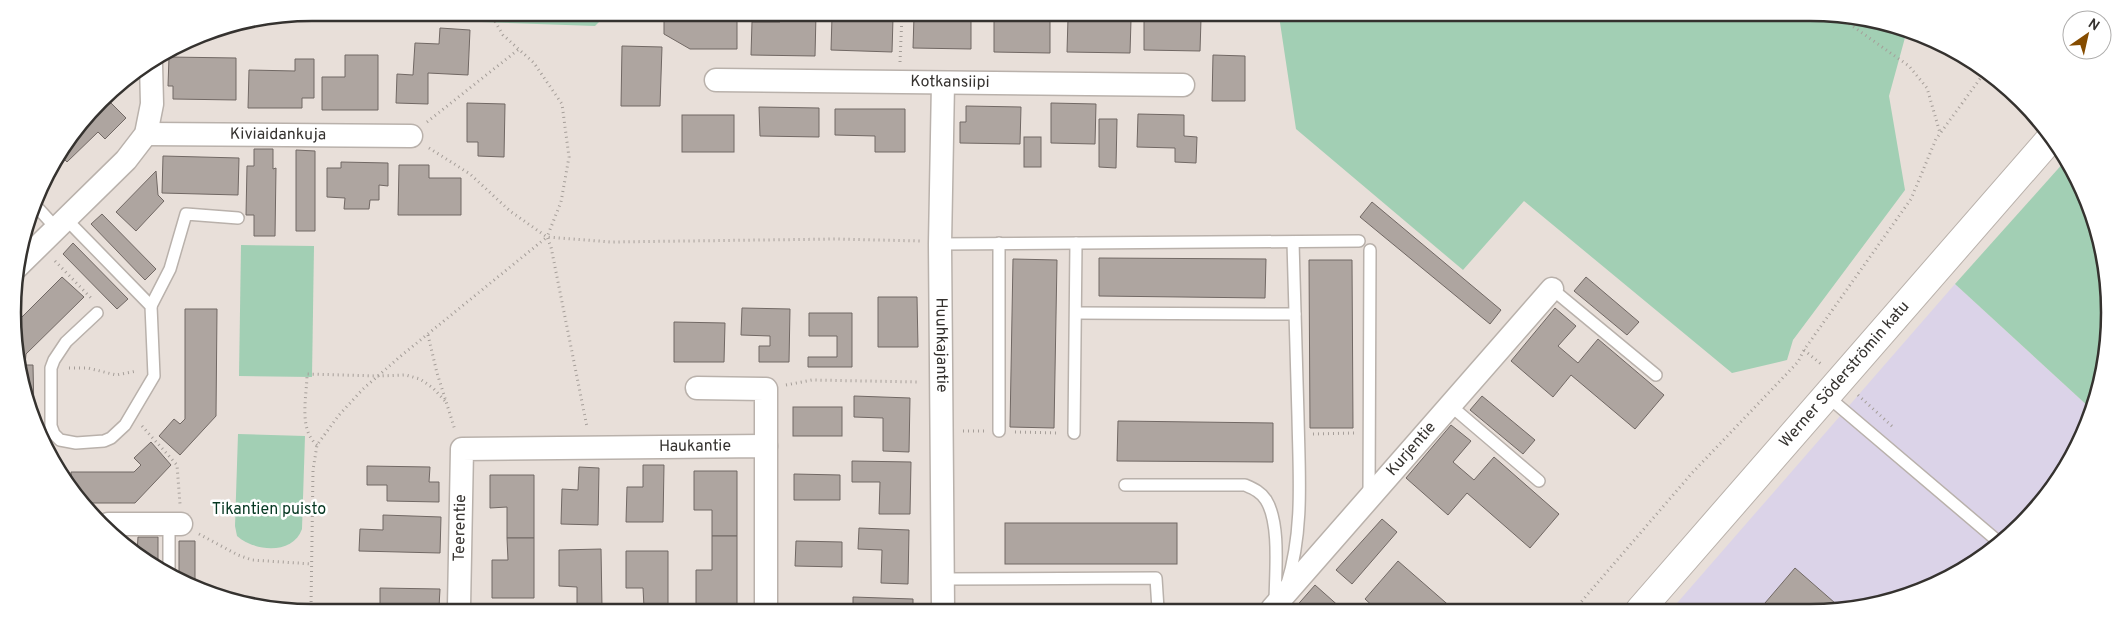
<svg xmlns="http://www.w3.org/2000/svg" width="2122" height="625" font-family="Overpass,sans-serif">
<rect width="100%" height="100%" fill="#e8dfd9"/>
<path fill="#dbd3e8" d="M 1955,284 L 2090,408 L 2069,462 L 2008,538 L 1942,582 L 1848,610 L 1671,610 Z"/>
<g fill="#a2cfb4">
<path d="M 395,13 L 607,14 L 595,26 L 395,19 Z"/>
<path d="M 1279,16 L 1868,18 L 1906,34 L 1889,96 L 1905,190 L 1793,340 L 1787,360 L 1732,373 L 1524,201 L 1463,270 L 1296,129 Z"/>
<path d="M 2065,161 L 2104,254 L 2104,371 L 2090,408 L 1955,284 Z"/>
<path d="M 241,245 L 314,246 L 312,377 L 239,376 Z"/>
<path d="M 238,434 L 305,436 L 302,529 C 293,555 255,552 237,536 L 235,526 Z"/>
</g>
<g fill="#aea5a0" stroke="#716864">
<path d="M 664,14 L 737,14 L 737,49 L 690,49 L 664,34 Z"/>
<path d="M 780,14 L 816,14 L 815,56 L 751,55 L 752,22 L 780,22 Z"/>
<path d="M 914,16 L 971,18 L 971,49 L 913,48 Z"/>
<path d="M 832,17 L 893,18 L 892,52 L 831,50 Z"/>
<path d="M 1068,18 L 1131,20 L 1130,53 L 1067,52 Z"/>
<path d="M 1144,18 L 1201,19 L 1200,51 L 1144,50 Z"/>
<path d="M 994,20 L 1050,21 L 1050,53 L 994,52 Z"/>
<path d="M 440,28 L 470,30 L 468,75 L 428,73 L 428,104 L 396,103 L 397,74 L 413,75 L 415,43 L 439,44 Z"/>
<path d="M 622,46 L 662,47 L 660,106 L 621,106 Z"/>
<path d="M 345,55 L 378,55 L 378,110 L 322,110 L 322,77 L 345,77 Z"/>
<path d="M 1213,55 L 1245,56 L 1245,101 L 1212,101 Z"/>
<path d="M 169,57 L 236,58 L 236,100 L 173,99 L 173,86 L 168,86 Z"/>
<path d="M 295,59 L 314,59 L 314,98 L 302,98 L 302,108 L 248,108 L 249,70 L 295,71 Z"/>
<path d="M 106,98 L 126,118 L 105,139 L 98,132 L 67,162 L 61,156 Z"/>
<path d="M 467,103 L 505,104 L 504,157 L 478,156 L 478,142 L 467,142 Z"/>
<path d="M 1051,103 L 1096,104 L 1095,144 L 1051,143 Z"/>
<path d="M 966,106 L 1021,107 L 1020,144 L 960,143 L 960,122 L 966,122 Z"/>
<path d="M 759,107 L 819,108 L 819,137 L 760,136 Z"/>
<path d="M 835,109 L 905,109 L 905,152 L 875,152 L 875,136 L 835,135 Z"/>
<path d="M 1138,114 L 1184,115 L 1184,136 L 1197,137 L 1196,163 L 1175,162 L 1175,148 L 1137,147 Z"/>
<rect x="682" y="115" width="52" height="37"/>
<path d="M 1099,119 L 1117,119 L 1116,168 L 1099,167 Z"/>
<rect x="1024" y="137" width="17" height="30"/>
<path d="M 254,149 L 273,149 L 273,169 L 276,168 L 275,236 L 254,236 L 254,215 L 246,215 L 247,166 L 254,166 Z"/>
<path d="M 296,150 L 315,151 L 315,231 L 296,231 Z"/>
<path d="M 163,156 L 239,158 L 238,195 L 162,193 Z"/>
<path d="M 341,162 L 388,163 L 388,186 L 379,185 L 379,200 L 370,200 L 369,209 L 344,209 L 345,198 L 327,197 L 327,168 L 341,168 Z"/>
<path d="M 399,165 L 429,165 L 429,178 L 461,178 L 461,215 L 398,215 Z"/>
<path d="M 156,171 L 158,195 L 164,201 L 136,231 L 116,212 Z"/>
<path d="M 1372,202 L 1501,310 L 1490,324 L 1360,217 Z"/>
<path d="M 102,214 L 156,269 L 145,280 L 91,224 Z"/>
<path d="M 73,243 L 128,299 L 117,309 L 63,254 Z"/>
<path d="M 1099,258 L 1266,259 L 1265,298 L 1099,296 Z"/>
<path d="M 1013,259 L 1057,260 L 1054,428 L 1010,427 Z"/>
<path d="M 1309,260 L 1352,260 L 1353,428 L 1310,428 Z"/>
<path d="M 62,277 L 84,297 L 26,354 L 25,365 L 33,365 L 34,414 L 23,390 L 18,321 Z"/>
<path d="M 1586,277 L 1639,322 L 1627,335 L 1574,291 Z"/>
<path d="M 878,297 L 917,297 L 918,347 L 878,347 Z"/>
<path d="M 742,308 L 790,309 L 789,362 L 759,362 L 759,346 L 770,346 L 770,336 L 741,335 Z"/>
<path d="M 1555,308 L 1576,326 L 1558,346 L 1578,363 L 1598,339 L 1664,395 L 1635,429 L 1571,375 L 1553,397 L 1511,361 Z"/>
<path d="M 185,309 L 217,309 L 216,416 L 180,455 L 159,436 L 174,419 L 180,424 L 185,419 Z"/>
<path d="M 809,313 L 852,313 L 852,367 L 808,367 L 808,357 L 837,357 L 837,336 L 809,336 Z"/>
<path d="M 674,322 L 725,323 L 724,362 L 674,362 Z"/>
<path d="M 854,396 L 910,398 L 909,452 L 883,451 L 883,418 L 854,417 Z"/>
<path d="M 1482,396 L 1535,440 L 1523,454 L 1470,410 Z"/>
<rect x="793" y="407" width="49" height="29"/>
<path d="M 1118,421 L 1273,423 L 1273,462 L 1117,461 Z"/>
<path d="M 1451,425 L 1471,441 L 1453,462 L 1474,480 L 1494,457 L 1559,514 L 1530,548 L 1467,493 L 1448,515 L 1406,478 Z"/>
<path d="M 151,442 L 171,465 L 135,503 L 86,503 L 61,476 L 68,482 L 72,482 L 71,472 L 134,472 L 141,465 L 134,458 Z"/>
<path d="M 852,461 L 911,462 L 910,514 L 879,514 L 880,482 L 852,482 Z"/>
<path d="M 643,465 L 664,465 L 663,522 L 626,522 L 627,487 L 643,487 Z"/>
<path d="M 367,466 L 430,467 L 429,482 L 439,482 L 439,502 L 387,501 L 387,485 L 367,485 Z"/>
<path d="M 579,467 L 599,468 L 598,525 L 561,524 L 562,489 L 578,490 Z"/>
<path d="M 694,471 L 737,471 L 737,536 L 712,536 L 712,510 L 694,510 Z"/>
<path d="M 794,474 L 840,475 L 840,500 L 794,500 Z"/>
<path d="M 490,475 L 534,475 L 534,538 L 507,538 L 507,507 L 490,508 Z"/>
<path d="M 383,515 L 441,517 L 440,553 L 359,551 L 360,529 L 383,530 Z"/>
<path d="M 1382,519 L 1397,532 L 1352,584 L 1336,570 Z"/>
<rect x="1005" y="523" width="172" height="41"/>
<path d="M 859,528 L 909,530 L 908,584 L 881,583 L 882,550 L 858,549 Z"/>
<path d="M 712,536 L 737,536 L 737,606 L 696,606 L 696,570 L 712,570 Z"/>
<path d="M 138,537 L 158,537 L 158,567 L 146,562 L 137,553 Z"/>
<path d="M 507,538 L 534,538 L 534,598 L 492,598 L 492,560 L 508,560 Z"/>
<path d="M 179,541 L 195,541 L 195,582 L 179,575 Z"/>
<path d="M 796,541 L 842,542 L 842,567 L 795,566 Z"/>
<path d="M 601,549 L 602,607 L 577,607 L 577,587 L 559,586 L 559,550 Z"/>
<path d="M 626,551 L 668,551 L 668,608 L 644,607 L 643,588 L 626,588 Z"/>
<path d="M 1398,561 L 1453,609 L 1376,609 L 1365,599 Z"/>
<path d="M 1795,568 L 1843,610 L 1759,610 Z"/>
<path d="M 1315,585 L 1342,609 L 1294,609 Z"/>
<path d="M 380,588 L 440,589 L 439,607 L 364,607 L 364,605 L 380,605 Z"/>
<path d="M 853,597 L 913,599 L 913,608 L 853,608 Z"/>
<path d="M 793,605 L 840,606 L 840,608 L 793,608 Z"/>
</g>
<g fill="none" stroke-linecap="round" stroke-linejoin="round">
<g stroke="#b9b1ab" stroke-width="14">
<g id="service">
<path d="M 36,206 L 56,228"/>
<path d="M 66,219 L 151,306 L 154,376 L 125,425 L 111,438 L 104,441 L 76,443 L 60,440 L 54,434 L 51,426 L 51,368 L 54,360 L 66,342 L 97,313"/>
<path d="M 940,244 L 1359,241"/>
<path d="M 1552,289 L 1656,375"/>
<path d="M 151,306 L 170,269 L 186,214 L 238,218"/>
<path d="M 1076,313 L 1295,314"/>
<path d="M 1827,396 L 2000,543"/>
<path d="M 1451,406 L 1539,481"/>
<path d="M 999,431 L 999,243"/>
<path d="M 1074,433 L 1076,243"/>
<path d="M 1125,485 L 1245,485 C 1254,489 1261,492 1266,500 C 1281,524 1275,576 1275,604"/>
<path d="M 1369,496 L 1370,250"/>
<path d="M 169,571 L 169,524"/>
<path d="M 943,579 L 1156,578 L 1158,609"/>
<path d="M 1287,584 C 1304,530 1299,473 1298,417 C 1296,359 1295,300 1293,242"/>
</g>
</g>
<g stroke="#b9b1ab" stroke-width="25">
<g id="minor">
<path id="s1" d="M 716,80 L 1183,85"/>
<path id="s2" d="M 943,83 L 940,244 L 943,608"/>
<path id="s3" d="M 146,134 L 411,136"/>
<path d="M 17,267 L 126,160 L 146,134 L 152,104 L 151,64"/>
<path d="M 697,388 L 766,389 L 766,446"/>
<path d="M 108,524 L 181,524"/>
<path id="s4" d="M 459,607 L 462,449 L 766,446 L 766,608"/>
<path id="s5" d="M 1272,609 L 1552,289"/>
</g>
</g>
<g stroke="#b9b1ab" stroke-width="30">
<g id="tertiary">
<path id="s6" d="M 1640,610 L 2051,138"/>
</g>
</g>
<g stroke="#a59e99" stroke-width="3" stroke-dasharray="1 4" stroke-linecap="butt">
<path d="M 490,13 L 503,35 L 534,63 L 562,104 L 569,157 L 561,202 L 547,237 L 551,247 L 587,427"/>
<path d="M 1841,18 L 1909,66 L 1927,88 L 1940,133"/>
<path d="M 900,62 L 902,15"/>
<path d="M 427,122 L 519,49"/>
<path d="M 429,148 L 470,174 L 510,211 L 547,237 L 611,242 L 837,239 L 920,241"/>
<path d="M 55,261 L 91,298"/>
<path d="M 428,335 L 437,373 L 455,430"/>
<path d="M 1804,350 L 1821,364"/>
<path d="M 69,368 L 88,368 L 116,375 L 137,371"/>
<path d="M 786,385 L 812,380 L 919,382"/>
<path d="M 1858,395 L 1894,428"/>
<path d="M 142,426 L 177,465 L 180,504"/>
<path d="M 963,431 L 984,431"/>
<path d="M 1015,432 L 1059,433"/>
<path d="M 1313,434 L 1354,433"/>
<path d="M 317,445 C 298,429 307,396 307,374 L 378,376 L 406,375 L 420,379 L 433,388 L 446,402"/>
<path d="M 199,534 L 238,555 L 252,560 L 312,564"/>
<path d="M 311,607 L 313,470 L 317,445 L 339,415 L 363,389 L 402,355 L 547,237"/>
<path d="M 1575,609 L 1692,473 L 1798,362 L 1804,350 L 1911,199 L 1936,139 L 1985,72"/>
</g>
<use href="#service" stroke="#fff" stroke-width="11"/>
<use href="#minor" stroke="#fff" stroke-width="22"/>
<use href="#tertiary" stroke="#fff" stroke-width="28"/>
</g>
<g text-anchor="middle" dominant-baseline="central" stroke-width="5" stroke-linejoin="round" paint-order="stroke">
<g font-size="16" fill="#35322f" stroke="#fff">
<text stroke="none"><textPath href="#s1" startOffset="234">Kotkansiipi</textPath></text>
<text stroke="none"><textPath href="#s3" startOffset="132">Kiviaidankuja</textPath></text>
<text stroke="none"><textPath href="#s2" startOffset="262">Huuhkajantie</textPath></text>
<text stroke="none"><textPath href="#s6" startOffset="312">Werner Söderströmin katu</textPath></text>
<text stroke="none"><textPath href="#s4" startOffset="391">Haukantie</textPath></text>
<text stroke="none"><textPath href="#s5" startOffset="212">Kurjentie</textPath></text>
<text stroke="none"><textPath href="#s4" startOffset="79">Teerentie</textPath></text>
</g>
<g font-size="16" fill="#053721" stroke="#fff">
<text x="269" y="510">Tikantien puisto</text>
</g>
</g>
<path d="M0 0H2122V625H0ZM312 21H1810A291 291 0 0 1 2101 312V313A291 291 0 0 1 1810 604H312A291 291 0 0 1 21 313V312A291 291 0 0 1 312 21Z" fill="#fff" fill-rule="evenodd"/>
<path fill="none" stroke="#35322f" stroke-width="2.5" d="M312 21H1810A291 291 0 0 1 2101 312V313A291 291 0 0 1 1810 604H312A291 291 0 0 1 21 313V312A291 291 0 0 1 312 21Z"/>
<g transform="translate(2087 35) rotate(34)"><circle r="24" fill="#ffffff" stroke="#aeadac"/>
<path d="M0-4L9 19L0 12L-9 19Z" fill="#854c00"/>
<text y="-8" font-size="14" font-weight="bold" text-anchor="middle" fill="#35322f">N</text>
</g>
</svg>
